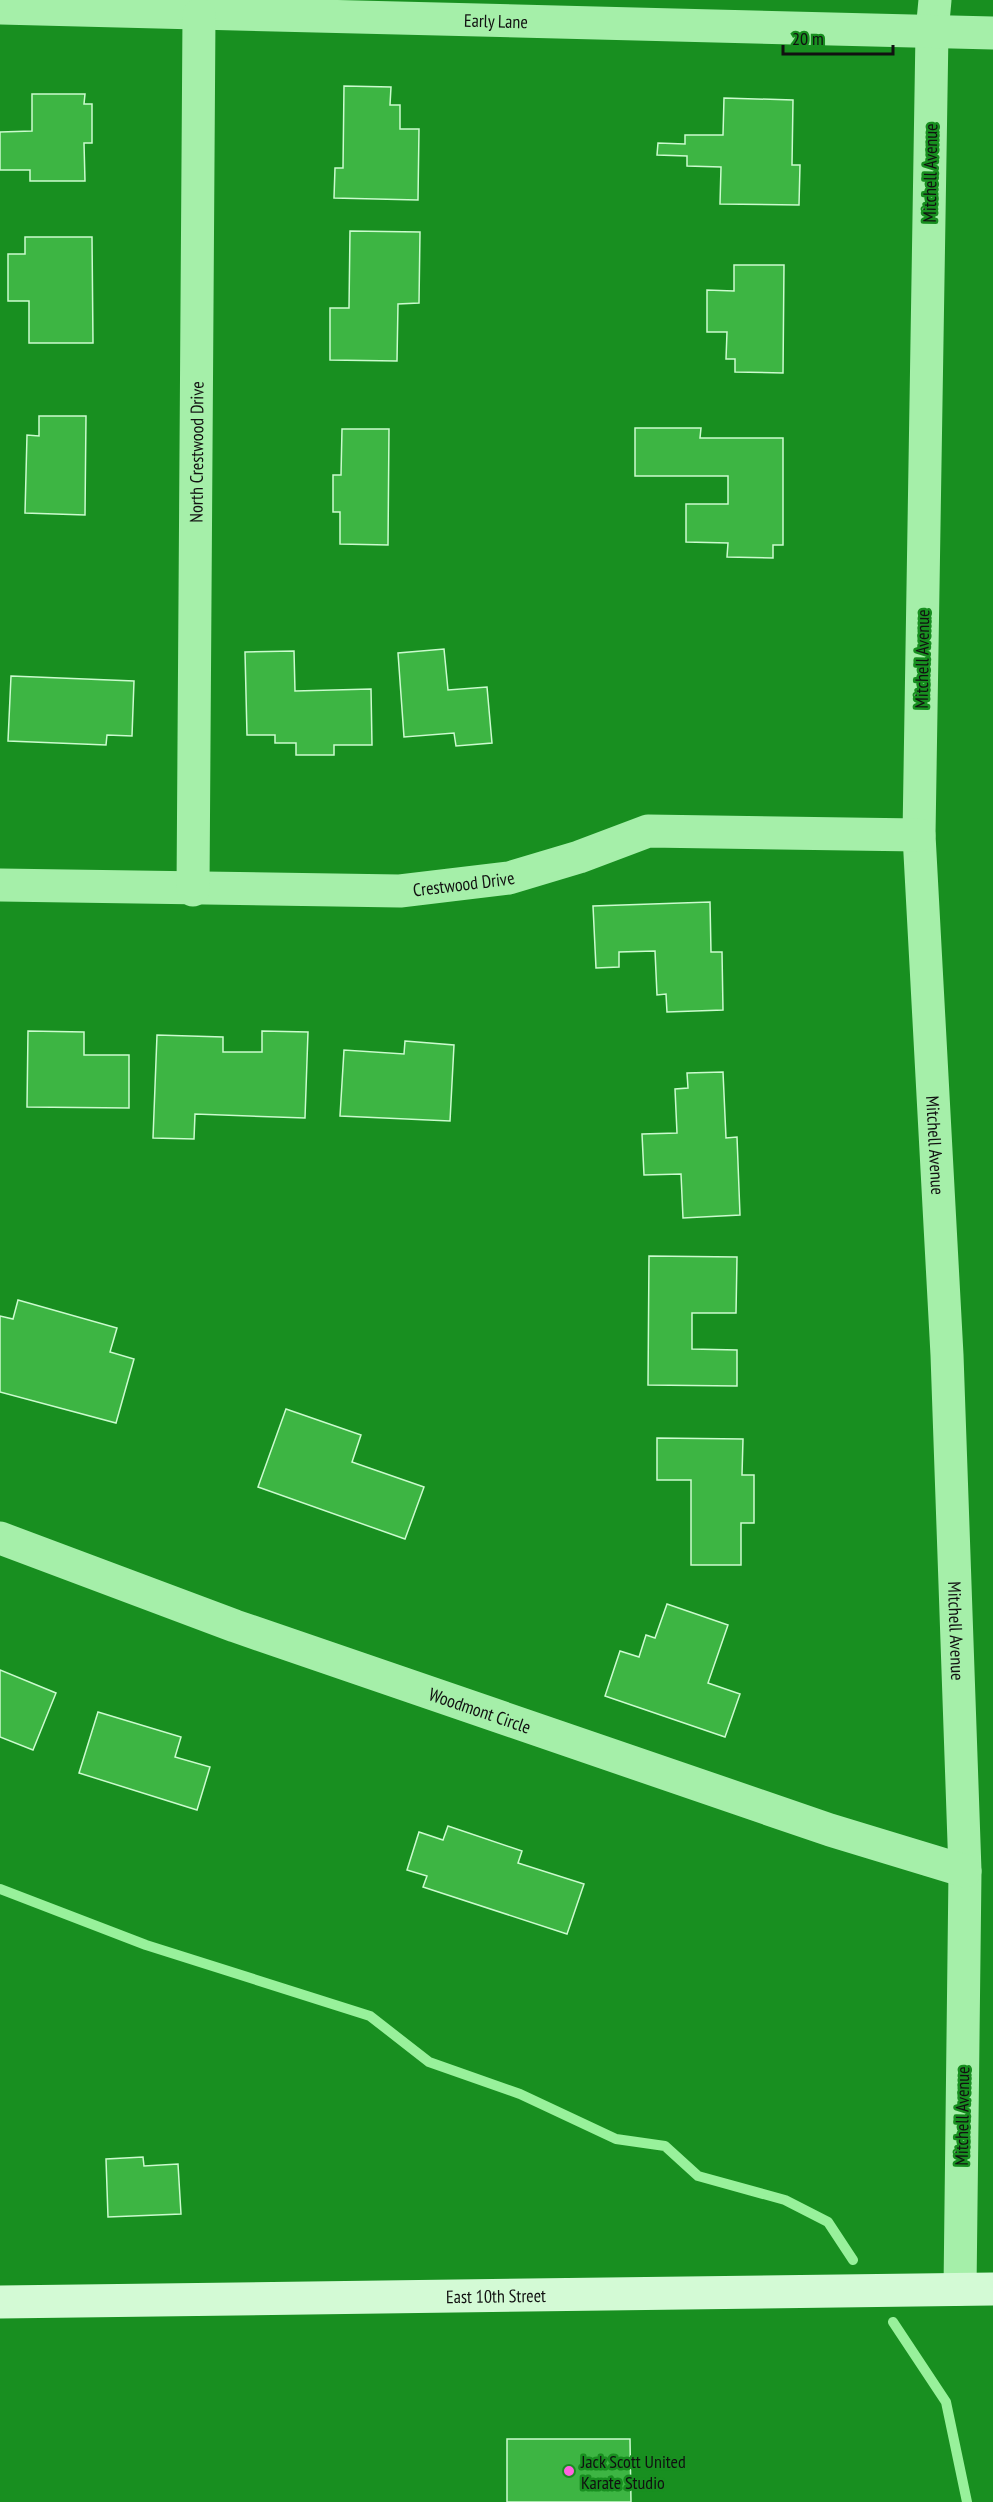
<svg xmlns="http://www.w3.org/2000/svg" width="993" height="2502" font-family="'PT Sans Narrow',sans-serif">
<rect width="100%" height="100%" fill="#188f20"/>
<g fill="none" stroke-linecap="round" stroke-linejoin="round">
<g stroke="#98f19b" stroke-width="10">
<path d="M 0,1889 L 146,1945 L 370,2016 L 429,2062 L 520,2094 L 616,2139 L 665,2146 L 698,2176 L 785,2200 L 828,2222 L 853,2260"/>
<path d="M 893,2322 L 946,2402 L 967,2502"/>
</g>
</g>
<g fill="#3db543" stroke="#cbfbce" stroke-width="1.5">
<path d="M 344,86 L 391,87 L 390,105 L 400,105 L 400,129 L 419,129 L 418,200 L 334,198 L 335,168 L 343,168 Z"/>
<path d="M 32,94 L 85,94 L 84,104 L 92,104 L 92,143 L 84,143 L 85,181 L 30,181 L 30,170 L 0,170 L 0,132 L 32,131 Z"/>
<path d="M 724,98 L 793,100 L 792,165 L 800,165 L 799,205 L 720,204 L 721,167 L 687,166 L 687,156 L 657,155 L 658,143 L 685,144 L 685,135 L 723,135 Z"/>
<path d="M 350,231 L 420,232 L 419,303 L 398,304 L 397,361 L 330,360 L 330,308 L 349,308 Z"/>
<path d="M 25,237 L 92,237 L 93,343 L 29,343 L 29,301 L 8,301 L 8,254 L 25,254 Z"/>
<path d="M 734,265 L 784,265 L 783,373 L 735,372 L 735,359 L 726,359 L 727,332 L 707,332 L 707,290 L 734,291 Z"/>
<path d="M 39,416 L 86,416 L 85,515 L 25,513 L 27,435 L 39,436 Z"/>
<path d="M 635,428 L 701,428 L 700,438 L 783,438 L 783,545 L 773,545 L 773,558 L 727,557 L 728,543 L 686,542 L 686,504 L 728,504 L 728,476 L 635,476 Z"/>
<path d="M 342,429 L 389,429 L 388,545 L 340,544 L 340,512 L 333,512 L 333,475 L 341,475 Z"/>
<path d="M 444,649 L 448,690 L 487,687 L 492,743 L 456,746 L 454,733 L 404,737 L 398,653 Z"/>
<path d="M 294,651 L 295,691 L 371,689 L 372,745 L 334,745 L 334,755 L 296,755 L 296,743 L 275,743 L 275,735 L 247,735 L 245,652 Z"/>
<path d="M 11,676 L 134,681 L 132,736 L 107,735 L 106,745 L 8,741 Z"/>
<path d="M 710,902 L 711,952 L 722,952 L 723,1010 L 667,1012 L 666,994 L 657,995 L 655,951 L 619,952 L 619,967 L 596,968 L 593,906 Z"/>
<path d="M 28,1031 L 84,1032 L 84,1055 L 129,1055 L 129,1108 L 27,1107 Z"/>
<path d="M 262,1031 L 308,1032 L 305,1118 L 195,1114 L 194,1139 L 153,1138 L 157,1035 L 223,1037 L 223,1052 L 262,1052 Z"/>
<path d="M 405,1041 L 454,1045 L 450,1121 L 340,1116 L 344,1050 L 404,1054 Z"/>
<path d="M 723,1072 L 726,1138 L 737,1137 L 740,1215 L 683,1218 L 681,1174 L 644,1175 L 642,1134 L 677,1133 L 675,1089 L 688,1088 L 687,1073 Z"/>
<path d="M 649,1256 L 737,1257 L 736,1313 L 692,1313 L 692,1349 L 737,1350 L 737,1386 L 648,1385 Z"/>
<path d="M 18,1300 L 117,1328 L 110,1352 L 134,1359 L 116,1423 L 0,1392 L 0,1316 L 13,1319 Z"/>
<path d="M 286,1409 L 361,1435 L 352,1462 L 424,1487 L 405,1539 L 258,1487 Z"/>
<path d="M 657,1438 L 743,1439 L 742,1475 L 754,1475 L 754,1523 L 741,1523 L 741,1565 L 691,1565 L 691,1480 L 657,1480 Z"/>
<path d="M 667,1604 L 728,1625 L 708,1683 L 740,1694 L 725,1737 L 605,1696 L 620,1651 L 639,1657 L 646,1635 L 655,1638 Z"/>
<path d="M 0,1670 L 56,1693 L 33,1750 L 0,1737 Z"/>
<path d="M 98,1712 L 181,1737 L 175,1757 L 210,1767 L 197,1810 L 79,1773 Z"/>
<path d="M 448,1826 L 522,1851 L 518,1863 L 584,1884 L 567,1934 L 423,1887 L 427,1876 L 407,1870 L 419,1832 L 443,1840 Z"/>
<path d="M 143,2157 L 144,2166 L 178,2164 L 181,2214 L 108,2217 L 106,2159 Z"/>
<path d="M 507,2439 L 630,2439 L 631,2502 L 507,2502 Z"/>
</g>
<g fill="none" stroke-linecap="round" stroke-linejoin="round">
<g stroke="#a5efa9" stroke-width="33">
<path id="s1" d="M 935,0 L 932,32 L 919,835 L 947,1355 L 965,1871 L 960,2289"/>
<path id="s2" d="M 0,8 L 993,33"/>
<path id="s3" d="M 0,885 L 400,891 L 509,878 L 579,857 L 648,831 L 919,835"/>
<path id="s4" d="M 193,890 L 199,15"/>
<path id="s5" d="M 0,1538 L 235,1626 L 830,1830 L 965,1871"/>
</g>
<path stroke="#d3fad5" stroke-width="33" id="s6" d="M 0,2302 L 993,2289"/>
</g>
<circle fill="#ff63de" stroke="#188f20" stroke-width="2" cx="569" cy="2471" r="6"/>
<g text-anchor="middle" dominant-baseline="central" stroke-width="5" stroke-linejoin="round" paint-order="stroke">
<g font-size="18" fill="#111" stroke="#188f20">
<text stroke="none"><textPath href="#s2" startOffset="496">Early Lane</textPath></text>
<text transform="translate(930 173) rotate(-89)">Mitchell Avenue</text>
<text stroke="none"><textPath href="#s4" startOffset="438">North Crestwood Drive</textPath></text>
<text transform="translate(922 659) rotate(-89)">Mitchell Avenue</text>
<text stroke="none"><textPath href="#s3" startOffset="464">Crestwood Drive</textPath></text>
<text stroke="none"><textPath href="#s1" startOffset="1146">Mitchell Avenue</textPath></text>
<text stroke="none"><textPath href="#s1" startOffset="1632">Mitchell Avenue</textPath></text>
<text stroke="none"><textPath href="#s5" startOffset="510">Woodmont Circle</textPath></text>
<text transform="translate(962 2116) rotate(-89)">Mitchell Avenue</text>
<text stroke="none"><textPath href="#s6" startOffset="496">East 10th Street</textPath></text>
</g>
<g font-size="18" fill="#111" stroke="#188f20" text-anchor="start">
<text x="581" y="2461">Jack Scott United<tspan x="581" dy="21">Karate Studio</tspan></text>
</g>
</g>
<path d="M783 45v9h110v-9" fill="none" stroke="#111111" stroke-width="3"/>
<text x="792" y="45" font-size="18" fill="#111111" stroke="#188f20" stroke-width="4.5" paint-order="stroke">20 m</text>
</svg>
